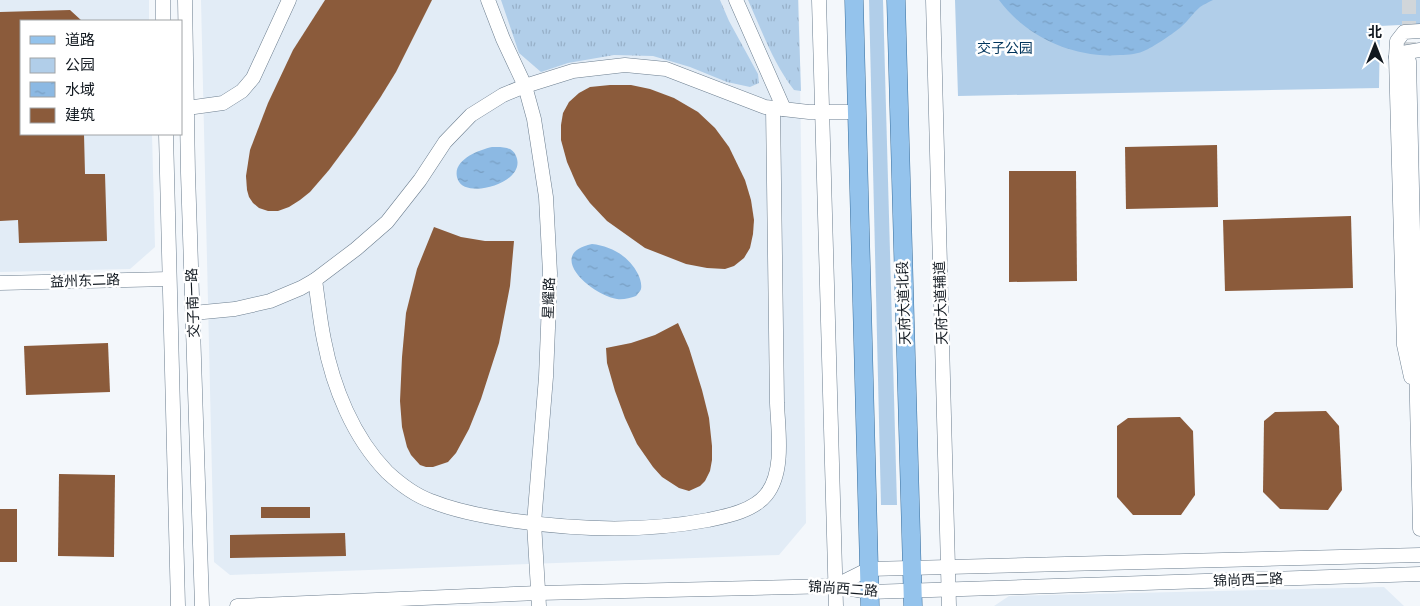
<svg xmlns="http://www.w3.org/2000/svg" width="1420" height="606" font-family="'Fira Sans Condensed','Noto Sans SC',sans-serif">
<defs>
<pattern id="grass-tufts" width="24" height="20" patternUnits="userSpaceOnUse" patternTransform="scale(1.25)"><rect width="24" height="20" fill="#b1cee9"/><path d="M3 7l-1-3M5 7V3M7 7l1-3M15 17l-1-3M17 17v-4M19 17l1-3" fill="none" stroke="#97b0c8"/></pattern>
<pattern id="water-ripples" width="26" height="14" patternUnits="userSpaceOnUse" patternTransform="scale(1.25)"><rect width="26" height="14" fill="#8cb9e3"/><path d="M2 4q2-2 4 0t4 0M15 11q2-2 4 0t4 0" fill="none" stroke="#789ec2"/></pattern>
</defs>
<rect width="100%" height="100%" fill="#f3f7fb"/>
<g fill="#e2ecf6">
<path d="M 0,0 L 149,0 L 149,21 L 21,21 L 21,134 L 152,134 L 155,247 L 130,269 L 0,272 Z"/>
<path d="M 201,0 L 799,0 L 806,523 L 779,555 L 230,575 L 214,562 Z"/>
<path d="M 1384,587 L 1404,606 L 994,606 L 1009,596 Z"/>
</g>
<g fill="url(#grass-tufts)">
<path d="M 501,0 L 720,0 L 729,21 L 758,74 L 759,83 L 750,87 L 727,82 L 690,67 L 653,56 L 614,55 L 568,63 L 541,72 L 519,53 Z"/>
<path d="M 748,0 L 798,0 L 801,91 L 794,90 C 773,63 762,31 748,0 Z"/>
</g>
<g fill="#b1cee9">
<path d="M 869,0 L 883,0 L 897,505 L 881,505 Z"/>
<path d="M 955,0 L 1420,0 L 1420,24 L 1380,26 L 1379,88 L 958,96 Z"/>
</g>
<g fill="url(#water-ripples)">
<path d="M 999,0 L 1213,0 C 1209,2 1204,4 1200,7 C 1193,13 1188,21 1181,27 C 1174,33 1155,46 1146,50 C 1139,54 1128,55 1120,55 C 1075,59 1026,37 999,0 Z"/>
<path d="M 492,147 C 501,147 512,146 516,156 C 528,183 466,200 458,180 C 450,161 478,150 492,147 Z"/>
<path d="M 592,244 C 611,246 629,256 638,274 C 640,278 642,284 641,289 C 641,290 637,295 636,296 C 630,298 623,300 617,299 C 592,295 544,254 592,244 Z"/>
</g>
<g fill="#8b5b3b">
<path d="M 325,0 L 432,0 L 396,72 L 380,98 L 355,135 L 329,170 L 310,192 L 300,200 L 289,207 L 278,211 L 268,211 L 259,208 L 253,203 L 249,197 L 247,190 L 246,176 L 250,150 L 268,103 L 293,50 Z"/>
<path d="M 70,10 L 82,21 L 21,21 L 21,134 L 84,134 L 85,174 L 105,174 L 107,241 L 19,243 L 18,220 L 0,221 L 0,12 Z"/>
<path d="M 610,85 L 631,85 L 650,89 L 674,98 L 698,112 L 715,128 L 729,147 L 745,180 L 751,200 L 754,220 L 753,234 L 750,248 L 744,258 L 734,266 L 725,269 L 707,268 L 686,264 L 645,248 L 607,221 L 590,203 L 577,185 L 567,162 L 561,140 L 561,125 L 563,113 L 569,102 L 579,93 L 590,87 Z"/>
<path d="M 1217,145 L 1218,207 L 1126,209 L 1125,147 Z"/>
<path d="M 1009,171 L 1076,171 L 1077,281 L 1009,282 Z"/>
<path d="M 1351,216 L 1353,288 L 1225,291 L 1223,220 Z"/>
<path d="M 434,227 L 461,237 L 485,241 L 514,241 L 510,286 L 499,343 L 481,399 L 469,429 L 456,453 L 448,462 L 433,467 L 426,467 L 420,465 L 411,455 L 407,447 L 402,427 L 400,401 L 402,357 L 406,313 L 417,269 Z"/>
<path d="M 678,323 L 689,348 L 702,390 L 709,418 L 712,446 L 712,460 L 710,471 L 705,481 L 700,486 L 689,491 L 679,488 L 662,477 L 653,467 L 637,444 L 625,418 L 615,391 L 607,363 L 606,348 L 631,343 L 655,335 Z"/>
<path d="M 108,343 L 110,392 L 26,395 L 24,346 Z"/>
<path d="M 1326,411 L 1339,426 L 1342,490 L 1328,510 L 1280,509 L 1263,492 L 1264,421 L 1275,412 Z"/>
<path d="M 1180,417 L 1193,431 L 1195,495 L 1181,515 L 1133,515 L 1117,497 L 1117,426 L 1128,418 Z"/>
<path d="M 59,474 L 115,475 L 114,557 L 58,556 Z"/>
<rect x="261" y="507" width="49" height="11"/>
<rect x="0" y="509" width="17" height="53"/>
<path d="M 345,533 L 346,556 L 230,558 L 230,535 Z"/>
</g>
<g fill="none" stroke-linecap="round" stroke-linejoin="round">
<path stroke="#d1d6da" stroke-width="14" stroke-dasharray="14 7" stroke-linecap="butt" d="M 1409,0 L 1409,61"/>
<g stroke="#6c7e8f" stroke-width="15">
<g id="minor">
<path d="M 163,0 L 163,21"/>
<path d="M 185,0 L 188,173 L 202,606"/>
<path d="M 488,0 L 503,39 L 525,86 L 534,119 L 546,197 L 550,273 L 548,328 L 546,377 L 534,523 L 539,606"/>
<path d="M 736,0 L 784,109"/>
<path d="M 819,0 L 836,606"/>
<path d="M 933,0 L 949,606"/>
<path d="M 1396,57 L 1402,53 L 1420,50"/>
<path d="M 1409,61 L 1420,529"/>
<path d="M 187,108 L 223,103 L 242,91 L 253,78 L 289,0"/>
<path d="M 166,134 L 178,606"/>
<path d="M 315,280 C 318,300 320,321 324,340 C 333,387 353,437 387,472 C 400,484 414,495 431,501 C 458,512 487,517 516,521 C 579,530 645,532 708,520 C 727,516 753,511 766,495 C 785,472 778,430 777,403 L 773,108"/>
<path d="M 0,283 L 169,279"/>
<path d="M 193,313 L 235,309 L 270,301 L 301,288 L 315,280 L 356,249 L 387,222 L 420,180 L 445,142 L 471,115 L 503,95 L 525,86 L 573,71 L 625,65 L 666,69 L 765,107 L 809,112 L 857,112"/>
<path d="M 1411,377 L 1404,345 L 1396,57 L 1397,41 L 1404,32 L 1420,31"/>
<path d="M 835,586 L 869,569 L 1420,555"/>
<path d="M 237,606 L 539,593 L 835,586 L 869,592 L 1420,574"/>
</g>
</g>
<g stroke="#386e9c" stroke-width="19">
<g id="major">
<path d="M 854,0 L 870,606"/>
<path d="M 896,0 L 913,606"/>
</g>
</g>
<use href="#minor" stroke="#fff" stroke-width="14"/>
<use href="#major" stroke="#94c3ec" stroke-width="18"/>
</g>
<g text-anchor="middle" dominant-baseline="central" stroke-width="5" stroke-linejoin="round" paint-order="stroke">
<g font-size="14" fill="#00345b" stroke="#fff">
<text x="1005" y="48">交子公园</text>
</g>
<g font-size="14" fill="#121920" stroke="#fff">
<text transform="translate(85 281) rotate(-2)">益州东二路</text>
<text transform="translate(549 298) rotate(-88)">星耀路</text>
<text transform="translate(193 303) rotate(-92)">交子南一路</text>
<text transform="translate(904 303) rotate(-92)">天府大道北段</text>
<text transform="translate(941 303) rotate(-92)">天府大道辅道</text>
<text transform="translate(1248 580) rotate(-2)">锦尚西二路</text>
<text transform="translate(843 589) rotate(4)">锦尚西二路</text>
</g>
</g>
<rect x="20" y="20" width="162" height="115" fill="#ffffff" stroke="#a0a3a6"/>
<rect x="30" y="36" width="25" height="8" fill="#94c3ec" stroke="#a0a3a6"/>
<text x="65" y="45" font-size="15" fill="#121920">道路</text>
<rect x="30" y="58" width="25" height="15" fill="#b1cee9" stroke="#a0a3a6"/>
<text x="65" y="70" font-size="15" fill="#121920">公园</text>
<rect x="30" y="82" width="25" height="15" fill="url(#water-ripples)" stroke="#a0a3a6"/>
<text x="65" y="95" font-size="15" fill="#121920">水域</text>
<rect x="30" y="108" width="25" height="15" fill="#8b5b3b" stroke="#a0a3a6"/>
<text x="65" y="120" font-size="15" fill="#121920">建筑</text>
<g transform="translate(1375 45)" stroke="#ffffff" stroke-width="4" paint-order="stroke">
<path d="M0-4L9 19L0 12L-9 19Z" fill="#121920"/>
<text y="-8" font-size="14" font-weight="bold" text-anchor="middle" fill="#121920">北</text>
</g>
</svg>
